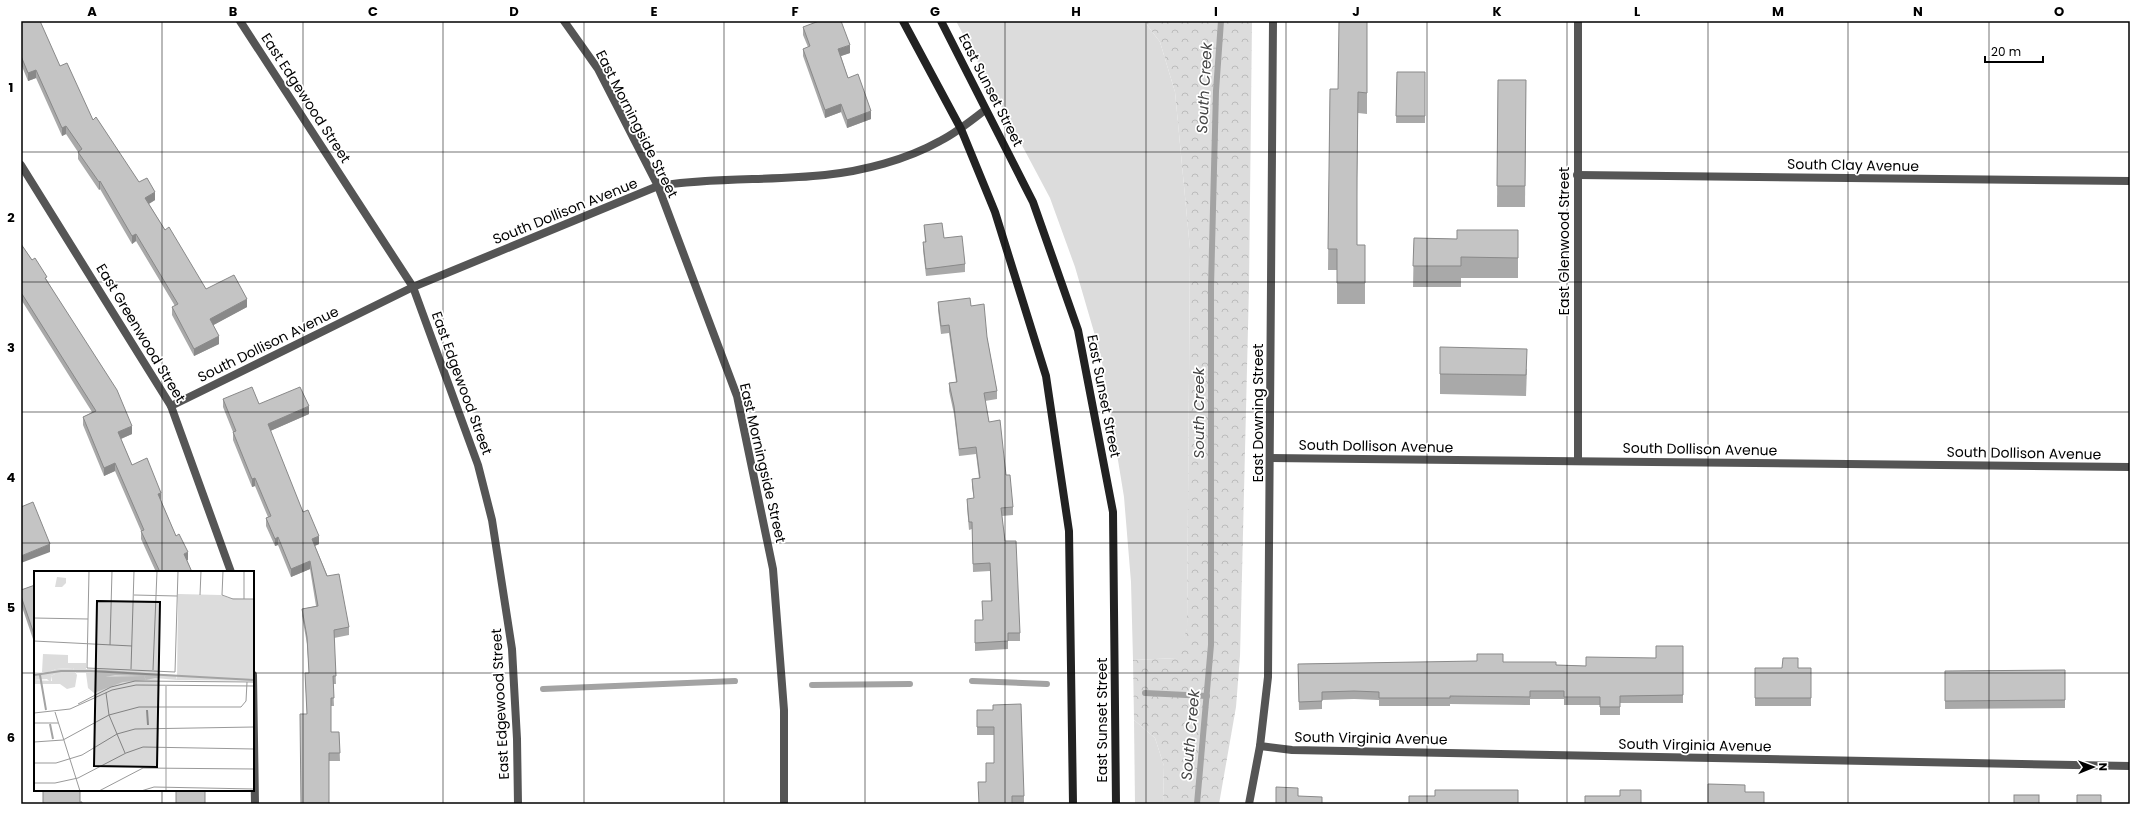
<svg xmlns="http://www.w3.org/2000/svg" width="2151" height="825" font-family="Poppins,sans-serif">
<defs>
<pattern id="forest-crowns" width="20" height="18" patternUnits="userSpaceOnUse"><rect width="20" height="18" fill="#dcdcdc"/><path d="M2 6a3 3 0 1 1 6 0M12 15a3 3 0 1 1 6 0" fill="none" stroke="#bbb"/></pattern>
</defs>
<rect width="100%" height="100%" fill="#fff"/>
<g fill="#dcdcdc">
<path d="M 956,21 L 1144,21 L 1160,42 L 1175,92 L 1190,249 L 1187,629 L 1178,658 L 1133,660 L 1131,582 L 1124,497 L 1101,356 L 1075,267 L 1050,198 Z"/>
<path d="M 1134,720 L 1155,738 L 1164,766 L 1163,804 L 1135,804 Z"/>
</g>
<path fill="url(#forest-crowns)" d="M 1144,21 L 1252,21 L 1249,287 L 1240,656 L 1236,707 L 1219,804 L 1163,804 L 1164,766 L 1155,738 L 1134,720 L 1133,660 L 1177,658 L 1187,628 L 1190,249 L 1175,92 L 1160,42 Z"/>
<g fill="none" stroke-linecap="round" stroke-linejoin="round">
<g stroke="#a3a3a3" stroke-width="6">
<path d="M 972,681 L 1047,684"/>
<path d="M 812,685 L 910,684"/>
<path d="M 543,689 L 735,681"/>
<path d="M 1145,693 L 1207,696"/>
<path d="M 1197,804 L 1211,645 L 1211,287 L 1216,91 L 1221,21"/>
</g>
<g stroke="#555" stroke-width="8">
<path d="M 240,21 L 413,287 L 478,465 L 492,520 L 512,649 L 517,739 L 518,804"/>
<path d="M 564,21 L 598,69 L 658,186 L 737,396 L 773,569 L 784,710 L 784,804"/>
<path d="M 21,165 L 171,406 L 231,572"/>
<path d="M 1577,175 L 2130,181"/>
<path d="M 171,406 L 413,287 L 658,186 C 714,177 769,181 825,175 C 863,171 906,160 940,141 C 956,133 971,121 985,110"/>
<path d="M 1270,458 L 2130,467"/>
<path d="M 1578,461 L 1578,21"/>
<path d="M 253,675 L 255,804"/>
<path d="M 1260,746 L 1292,750 L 2130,766"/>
<path d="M 1249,804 L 1260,746 L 1268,677 L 1273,21"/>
</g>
<g stroke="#222" stroke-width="8">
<path d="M 903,21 L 961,129 L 995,212 L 1046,376 L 1069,531 L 1073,804"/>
<path d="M 941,21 L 1033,202 L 1078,330 L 1113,512 L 1116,804"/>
</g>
</g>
<g fill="#a9a9a9">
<path d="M 21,21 L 60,66 L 93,120 L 139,182 L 155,200 L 149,204 L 165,230 L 206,289 L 247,307 L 213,325 L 219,344 L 194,356 L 172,315 L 172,307 L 175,306 L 136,241 L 132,244 L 100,189 L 99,190 L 78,159 L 78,152 L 66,134 L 62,136 L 36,78 L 28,81 L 21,64 Z"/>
<path d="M 1367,21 L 1367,114 L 1358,113 L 1357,197 L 1357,245 L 1365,245 L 1365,304 L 1337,304 L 1337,270 L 1328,270 L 1330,89 L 1338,89 Z"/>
<path d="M 803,27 L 850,53 L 841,56 L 848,78 L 871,119 L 847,128 L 841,112 L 825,118 L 803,56 L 803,49 L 808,47 L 803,35 Z"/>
<path d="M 1397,72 L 1425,72 L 1425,123 L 1396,123 Z"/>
<path d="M 1498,80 L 1526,80 L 1525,207 L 1497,207 Z"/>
<path d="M 924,225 L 944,238 L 965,264 L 965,272 L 926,276 L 923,250 L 923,242 L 925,242 Z"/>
<path d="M 1518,230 L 1518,278 L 1461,278 L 1461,287 L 1413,287 L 1414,238 L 1457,239 Z"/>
<path d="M 21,244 L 32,260 L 47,280 L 132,434 L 121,439 L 132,465 L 161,501 L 176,536 L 188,560 L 187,560 L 192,572 L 156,572 L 141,539 L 141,531 L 115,471 L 104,476 L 83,425 L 83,417 L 92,412 L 22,301 Z"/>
<path d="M 938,302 L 971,306 L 987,337 L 997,391 L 997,399 L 985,401 L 989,422 L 1006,475 L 1013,507 L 1013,515 L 1002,516 L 1005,541 L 1020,633 L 1020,641 L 1008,641 L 1008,649 L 975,651 L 975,620 L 983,620 L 982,601 L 991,601 L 990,571 L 973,572 L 972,529 L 969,530 L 967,507 L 967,499 L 974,499 L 972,487 L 972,479 L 979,478 L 976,454 L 959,456 L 954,414 L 949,391 L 949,383 L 956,382 L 949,333 L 941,334 L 938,310 Z"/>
<path d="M 1440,347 L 1527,369 L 1526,396 L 1440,394 Z"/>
<path d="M 223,399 L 259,404 L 309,414 L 270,431 L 303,512 L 319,544 L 315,546 L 349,627 L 349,635 L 334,638 L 336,684 L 333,684 L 334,706 L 331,706 L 331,732 L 339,732 L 340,761 L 329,761 L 307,714 L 305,673 L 309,673 L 307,644 L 302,616 L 302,609 L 316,606 L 310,569 L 291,577 L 278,545 L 275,546 L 266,526 L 266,518 L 268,517 L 255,486 L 252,487 L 233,440 L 233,432 L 223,407 Z"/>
<path d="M 35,585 L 35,642 L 34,642 L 21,604 L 21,590 Z"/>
<path d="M 1683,646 L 1683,703 L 1620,703 L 1620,715 L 1600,715 L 1600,705 L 1564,705 L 1564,699 L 1530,699 L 1530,705 L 1450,704 L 1450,706 L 1379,706 L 1379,700 L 1354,699 L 1322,700 L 1322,709 L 1299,710 L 1298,664 L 1503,662 L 1556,665 L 1586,666 L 1656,658 Z"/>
<rect x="1755" y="668" width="56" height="38"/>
<path d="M 2065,670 L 2065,708 L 1945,709 L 1945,671 Z"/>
<path d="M 977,710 L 993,710 L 1024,796 L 1024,804 L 979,804 L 994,763 L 994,735 L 977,735 Z"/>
</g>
<g fill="#898989">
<path d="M 850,45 L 850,53 L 838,57 L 838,49 Z"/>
<path d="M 36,70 L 36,78 L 28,81 L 28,73 Z"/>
<path d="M 841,104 L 841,112 L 825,118 L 825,110 Z"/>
<path d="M 871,111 L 871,119 L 847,128 L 847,120 Z"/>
<path d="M 66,126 L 66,134 L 62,136 L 62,128 Z"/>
<path d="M 100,181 L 100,189 L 99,190 L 99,182 Z"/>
<path d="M 155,192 L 155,200 L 145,206 L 145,198 Z"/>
<path d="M 136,234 L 136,241 L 132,244 L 132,236 Z"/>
<path d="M 247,299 L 247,307 L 210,327 L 210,319 Z"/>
<path d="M 219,336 L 219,344 L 194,356 L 194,349 Z"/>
<path d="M 309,406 L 309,414 L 268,432 L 268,424 Z"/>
<path d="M 132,426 L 132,434 L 118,440 L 118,432 Z"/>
<path d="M 115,463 L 115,471 L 104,476 L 104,468 Z"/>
<path d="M 255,478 L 255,486 L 252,487 L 252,479 Z"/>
<path d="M 161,493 L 161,501 L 158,502 L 158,494 Z"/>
<path d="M 319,536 L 319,544 L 312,547 L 312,539 Z"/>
<path d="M 278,537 L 278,545 L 275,546 L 275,539 Z"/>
<path d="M 50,544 L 50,552 L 21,563 L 21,556 Z"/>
<path d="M 188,552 L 188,560 L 184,561 L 184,554 Z"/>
<path d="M 310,561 L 310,569 L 291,577 L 291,569 Z"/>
</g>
<g fill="#c4c4c4" stroke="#898989">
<path d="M 21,21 L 40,21 L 60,66 L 67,63 L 93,120 L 96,117 L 139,182 L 147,178 L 155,192 L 145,198 L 165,230 L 169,227 L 206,289 L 234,275 L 247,299 L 210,319 L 219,336 L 194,349 L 172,307 L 178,304 L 136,234 L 132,236 L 100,181 L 99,182 L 78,152 L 82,149 L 66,126 L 62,128 L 36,70 L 28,73 L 21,56 Z"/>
<path d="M 819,21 L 841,21 L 850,45 L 838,49 L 848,78 L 858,74 L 871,111 L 847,120 L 841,104 L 825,110 L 803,49 L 810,46 L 803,27 Z"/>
<path d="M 1339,21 L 1367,21 L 1367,93 L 1358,92 L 1357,177 L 1357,245 L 1365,245 L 1365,283 L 1337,283 L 1337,249 L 1328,249 L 1330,89 L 1338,89 Z"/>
<path d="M 1397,72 L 1425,72 L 1425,116 L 1396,116 Z"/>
<path d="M 1498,80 L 1526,80 L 1525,186 L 1497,186 Z"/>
<path d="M 942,223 L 944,238 L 962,236 L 965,264 L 926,269 L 923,242 L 926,242 L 924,225 Z"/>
<path d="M 1457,230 L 1518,230 L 1518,258 L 1461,257 L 1461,266 L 1413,266 L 1414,238 L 1457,239 Z"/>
<path d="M 21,244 L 32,260 L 35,258 L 47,277 L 45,278 L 117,390 L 132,426 L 118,432 L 132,465 L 147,458 L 161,493 L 158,494 L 176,536 L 179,534 L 188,552 L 184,554 L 192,572 L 160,572 L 141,531 L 144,530 L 115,463 L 104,468 L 83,417 L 96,411 L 22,294 L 21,294 Z"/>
<path d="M 970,298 L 971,306 L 984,304 L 987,337 L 997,391 L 984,393 L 989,422 L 1000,420 L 1006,475 L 1010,475 L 1013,507 L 1001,508 L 1005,541 L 1016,541 L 1020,633 L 1008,633 L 1008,641 L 975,643 L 975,620 L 983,620 L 982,601 L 992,601 L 990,563 L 973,564 L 972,522 L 969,522 L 967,499 L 974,498 L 972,479 L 980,478 L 976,447 L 959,449 L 954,406 L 949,383 L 957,382 L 949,325 L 941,326 L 938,302 Z"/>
<path d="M 1440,347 L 1527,349 L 1526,375 L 1440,374 Z"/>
<path d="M 252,387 L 259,404 L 300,387 L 309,406 L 268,424 L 303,512 L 308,510 L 319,536 L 312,539 L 327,576 L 339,574 L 349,627 L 334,630 L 336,676 L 333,676 L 334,698 L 331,698 L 331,732 L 339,732 L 340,753 L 329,753 L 329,804 L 301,804 L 300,714 L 307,714 L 305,673 L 309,673 L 307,637 L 302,609 L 318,606 L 310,561 L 291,569 L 278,537 L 275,539 L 266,518 L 271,516 L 255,478 L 252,479 L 233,432 L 236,431 L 223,399 Z"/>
<path d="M 33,502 L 50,544 L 21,556 L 21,507 Z"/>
<path d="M 35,585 L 35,634 L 34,634 L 21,596 L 21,590 Z"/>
<path d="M 1656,646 L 1683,646 L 1683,695 L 1620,696 L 1620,707 L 1600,707 L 1600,697 L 1564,697 L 1564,691 L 1530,691 L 1530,697 L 1450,696 L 1450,698 L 1379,698 L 1379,692 L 1354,691 L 1322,692 L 1322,701 L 1299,702 L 1298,664 L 1477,661 L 1477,654 L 1503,654 L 1503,662 L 1556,662 L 1556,665 L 1586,666 L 1586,657 L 1656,658 Z"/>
<path d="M 1783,658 L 1798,658 L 1798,668 L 1811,668 L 1811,698 L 1755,698 L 1755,668 L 1782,668 Z"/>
<path d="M 2065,670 L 2065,700 L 1945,701 L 1945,671 Z"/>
<path d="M 1021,704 L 1024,796 L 1012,796 L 1012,804 L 979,804 L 978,782 L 986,782 L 986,763 L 994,763 L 994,727 L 977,727 L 977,710 L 993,710 L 993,705 Z"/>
<path d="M 1708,784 L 1745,785 L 1745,792 L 1764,792 L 1764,804 L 1708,804 Z"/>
<path d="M 1276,787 L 1298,788 L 1298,796 L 1322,797 L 1322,804 L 1276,804 Z"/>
<path d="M 43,790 L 80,790 L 80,802 L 82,802 L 82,804 L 48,804 L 43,803 Z"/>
<rect x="176" y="790" width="29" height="14"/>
<path d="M 1435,790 L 1518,790 L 1518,804 L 1409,804 L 1409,796 L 1435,796 Z"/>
<path d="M 1620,790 L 1641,790 L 1641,804 L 1585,804 L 1585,796 L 1620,796 Z"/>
<rect x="2014" y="795" width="25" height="9"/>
<path d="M 2077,795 L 2101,795 L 2101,804 L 2039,804 L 2077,804 Z"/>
</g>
<path fill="none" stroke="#000" stroke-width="1" stroke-opacity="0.55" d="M 162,21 L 162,572M 303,21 L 303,804M 443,21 L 443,804M 584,21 L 584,804M 724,21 L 724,804M 865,21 L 865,804M 1005,21 L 1005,804M 1146,21 L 1146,804M 1286,21 L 1286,804M 1427,21 L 1427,804M 1567,21 L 1567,804M 1708,21 L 1708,804M 1848,21 L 1848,804M 1989,21 L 1989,804M 21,152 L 2130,152M 21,282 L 2130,282M 21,412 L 2130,412M 21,543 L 2130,543M 21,673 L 35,673M 253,673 L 2130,673M 162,790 L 162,804"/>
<g text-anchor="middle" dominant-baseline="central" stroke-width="3.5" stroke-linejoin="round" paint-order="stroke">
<g font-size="14" fill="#000" stroke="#fff">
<text transform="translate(991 90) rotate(63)">East Sunset Street</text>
<text transform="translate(306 98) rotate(57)">East Edgewood Street</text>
<text transform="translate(637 124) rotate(63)">East Morningside Street</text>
<text transform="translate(1853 165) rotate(1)">South Clay Avenue</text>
<text transform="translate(565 211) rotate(-22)">South Dollison Avenue</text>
<text transform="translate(1564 241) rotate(-90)">East Glenwood Street</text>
<text transform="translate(141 333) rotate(59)">East Greenwood Street</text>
<text transform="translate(268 344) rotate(-26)">South Dollison Avenue</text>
<text transform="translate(462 383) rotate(70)">East Edgewood Street</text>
<text transform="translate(1104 396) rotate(79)">East Sunset Street</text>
<text transform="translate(1258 413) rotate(-90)">East Downing Street</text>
<text transform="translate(1376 446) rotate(1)">South Dollison Avenue</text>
<text transform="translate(1700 449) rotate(1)">South Dollison Avenue</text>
<text transform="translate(2024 453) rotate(1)">South Dollison Avenue</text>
<text transform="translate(763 463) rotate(77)">East Morningside Street</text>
<text transform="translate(500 704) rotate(-93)">East Edgewood Street</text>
<text transform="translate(1102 720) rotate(-90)">East Sunset Street</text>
<text transform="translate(1371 738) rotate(1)">South Virginia Avenue</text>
<text transform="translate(1695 745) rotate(1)">South Virginia Avenue</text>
</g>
<g font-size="15" font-style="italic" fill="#444" stroke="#fff">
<text transform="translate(1204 88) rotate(-87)">South Creek</text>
<text transform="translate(1198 413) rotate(-90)">South Creek</text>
<text transform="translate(1190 735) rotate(-85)">South Creek</text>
</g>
</g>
<g transform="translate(34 571)">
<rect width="220" height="220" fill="#fff"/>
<path d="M 23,6 L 32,7 L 32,12 L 28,16 L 21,16 ZM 144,23 L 187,24 L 195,27 L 220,28 L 220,110 L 143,109 ZM 9,83 L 34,84 L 34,92 L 52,92 L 52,98 L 56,98 L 56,103 L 65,106 L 110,105 L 112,109 L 89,111 L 60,122 L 54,117 L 52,102 L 42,102 L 39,97 L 22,98 L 12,102 L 8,101 ZM 34,102 L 43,104 L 41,116 L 33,118 L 26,113 L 0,113 L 0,109 L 18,110 L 17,105 L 21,103 Z" fill="#dcdcdc"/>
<path d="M 39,97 L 43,104 L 21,103 L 17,105 L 17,112 L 13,108 L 0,109 L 0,101 L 12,102 L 22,98 ZM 56,98 L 142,104 L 143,109 L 121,107 L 112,109 L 110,105 L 81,104 L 62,108 L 56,105 Z" fill="#dcdcdc"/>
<path fill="none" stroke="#a3a3a3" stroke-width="2" d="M 0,104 L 27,100 L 57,100 L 220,109M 6,104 L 12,139M 113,139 L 114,154M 16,153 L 19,168"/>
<path fill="none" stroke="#999" stroke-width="1" d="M 55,0 L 53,97 L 141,101 L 144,0M 189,0 L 188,24 L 199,28 L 220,28M 100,24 L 143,25M 166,24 L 167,0M 210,28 L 210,0M 0,47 L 54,48M 0,70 L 98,75M 76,74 L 78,0M 97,98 L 100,0M 119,99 L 123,0M 132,115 L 132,220M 72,122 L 75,144 L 91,182M 44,133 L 77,116 L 101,110 L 220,111M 21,141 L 46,220M 0,142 L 36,138 L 78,119 L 102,114 L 220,115M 0,152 L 24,152M 0,171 L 29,169 L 75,144 L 105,136 L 207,136 L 212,130 L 213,111M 0,192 L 22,192 L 48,184 L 83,163 L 101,158 L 220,156M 0,212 L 21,212 L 44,207 L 92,182 L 109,176 L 220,178M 65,220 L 109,197 L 220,198M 107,220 L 120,216 L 220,218"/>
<path fill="#000" fill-opacity="0.15" stroke="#000" stroke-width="2" d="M 63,30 L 126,31 L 123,196 L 60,195 Z"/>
<rect width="220" height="220" fill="none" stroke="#000" stroke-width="2"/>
</g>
<rect width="2151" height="825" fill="none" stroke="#ffffff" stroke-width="44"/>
<g transform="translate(2093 767) rotate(89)" stroke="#ffffff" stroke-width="3" paint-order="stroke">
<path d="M0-3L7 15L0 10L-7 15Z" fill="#000000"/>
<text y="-6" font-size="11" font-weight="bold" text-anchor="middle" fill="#000000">N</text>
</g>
<path d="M1985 56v6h58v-6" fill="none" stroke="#000000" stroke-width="2"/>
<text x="1991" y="56" font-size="12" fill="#000000" stroke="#ffffff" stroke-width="3" paint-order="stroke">20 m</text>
<rect x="22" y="22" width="2107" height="781" fill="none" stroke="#000" stroke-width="1.5"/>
<g font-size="13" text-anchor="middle" font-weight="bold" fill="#000">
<text x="92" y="16">A</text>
<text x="233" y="16">B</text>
<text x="373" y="16">C</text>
<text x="514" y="16">D</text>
<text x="654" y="16">E</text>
<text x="795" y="16">F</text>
<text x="935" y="16">G</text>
<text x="1076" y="16">H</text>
<text x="1216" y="16">I</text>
<text x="1356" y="16">J</text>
<text x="1497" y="16">K</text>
<text x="1637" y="16">L</text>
<text x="1778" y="16">M</text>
<text x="1918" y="16">N</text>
<text x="2059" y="16">O</text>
<text x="11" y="92">1</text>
<text x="11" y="222">2</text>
<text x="11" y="352">3</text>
<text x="11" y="482">4</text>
<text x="11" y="612">5</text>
<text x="11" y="742">6</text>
</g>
</svg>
